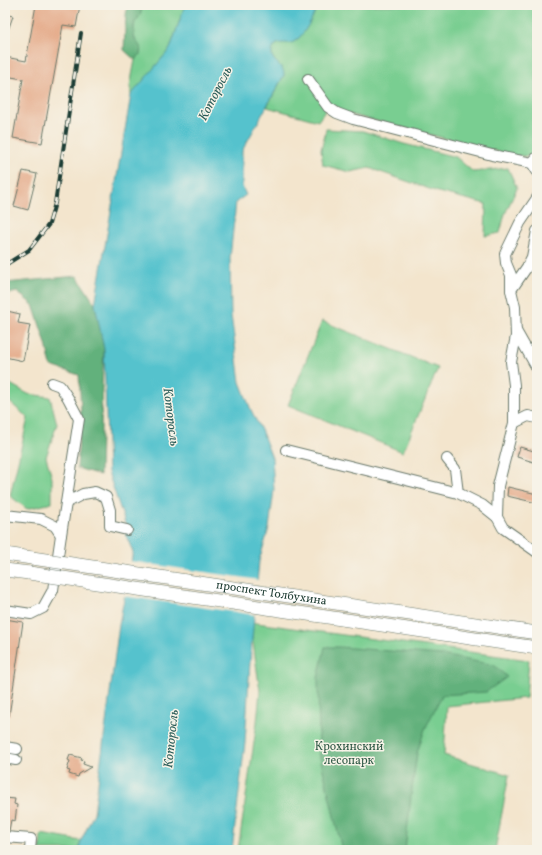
<svg xmlns="http://www.w3.org/2000/svg" width="542" height="855" font-family="Vollkorn,serif">
<rect width="100%" height="100%" fill="#f7f3e8"/>
<filter id="ink" filterUnits="userSpaceOnUse"><feTurbulence type="fractalNoise" baseFrequency=".025" numOctaves="2"/><feDisplacementMap in="SourceGraphic" scale="8" xChannelSelector="R" yChannelSelector="G"/><feConvolveMatrix kernelMatrix="1 2 1 2 8 2 1 2 1" color-interpolation-filters="sRGB"/></filter>
<filter id="wash" filterUnits="userSpaceOnUse"><feTurbulence type="fractalNoise" baseFrequency=".012" numOctaves="4" result="noise"/><feDisplacementMap in="SourceGraphic" scale="16" xChannelSelector="R" yChannelSelector="G"/><feGaussianBlur stdDeviation="0.9" result="paint"/><feColorMatrix in="noise" values="0 0 0 0 0 0 0 0 0 0 0 0 0 0 0 0 0 1.4 0 .05"/><feComposite in="paint" operator="in"/></filter>
<g filter="url(#wash)">
<rect width="100%" height="100%" fill="#f3e5cd"/>
<g fill="#79ce91" stroke="#4c8662">
<path d="M 142,5 L 185,5 L 170,49 L 131,95 L 130,86 L 135,60 L 140,54 C 136,44 131,32 135,21 C 137,16 140,11 143,6 Z"/>
<path d="M 318,5 L 537,5 L 537,149 L 531,156 L 515,156 L 356,116 L 328,107 L 318,121 L 267,107 L 284,75 C 281,71 279,66 276,62 C 275,61 273,58 272,57 C 269,50 276,43 283,42 C 287,42 291,44 295,41 C 305,34 313,16 318,5 Z"/>
<path d="M 326,129 L 363,131 L 404,144 L 456,157 L 473,172 L 508,168 L 517,188 L 505,214 L 500,233 L 485,236 L 486,204 L 438,192 L 369,168 L 350,172 L 323,165 L 321,150 Z"/>
<path d="M 322,321 L 438,368 L 403,452 L 288,405 Z"/>
<path d="M 5,381 L 28,394 L 50,397 L 57,424 L 46,457 L 52,478 L 52,503 L 27,509 L 10,496 L 28,418 L 5,398 Z"/>
<path d="M 250,622 L 314,631 L 529,660 L 526,698 L 447,706 L 444,755 L 509,775 L 495,850 L 238,850 L 257,722 L 260,691 Z"/>
<path d="M 41,834 L 81,841 L 79,850 L 40,850 Z"/>
</g>
<g fill="#62b17b" stroke="#407758">
<path d="M 127,5 L 142,5 L 143,6 L 139,17 L 135,22 L 134,27 L 134,37 L 141,48 L 140,54 L 135,60 L 124,50 L 125,28 Z"/>
<path d="M 77,276 L 95,304 L 104,349 L 102,387 L 100,475 L 77,468 L 81,410 L 79,375 L 51,366 L 46,344 L 33,305 L 17,292 L 5,295 L 5,283 Z"/>
<path d="M 325,647 L 339,647 L 441,655 L 494,665 L 507,677 L 486,692 L 442,695 L 425,729 L 417,753 L 411,796 L 405,850 L 342,850 L 319,753 L 318,678 Z"/>
</g>
<path fill="#55c2cd" stroke="#3a8080" d="M 185,5 L 318,5 C 313,16 305,35 295,41 C 287,47 275,37 272,52 C 270,62 285,65 284,75 L 242,151 L 242,186 L 246,195 L 236,202 L 230,258 L 231,315 L 240,382 L 251,410 L 262,432 L 272,458 L 274,490 L 269,528 L 259,561 L 250,662 L 245,743 L 232,850 L 79,850 L 81,841 L 94,813 L 119,625 L 133,552 L 125,533 L 130,534 L 131,528 L 126,526 L 108,472 L 104,349 L 95,304 L 131,95 L 170,49 Z"/>
<path fill="#f3e5cd" d="M 129,561 L 259,580 L 256,615 L 123,596 Z"/>
<g id="blocks">
<g fill="#e5ac8b">
<path d="M 36,5 L 80,5 L 76,27 L 63,25 L 42,143 L 13,138 L 23,79 L 5,76 L 5,57 L 26,61 Z"/>
<path d="M 5,14 L 13,16 L 6,36 L 5,36 Z"/>
<path d="M 23,171 L 37,174 L 28,210 L 14,206 Z"/>
<path d="M 7,311 L 20,314 L 18,323 L 30,325 L 23,361 L 5,357 L 5,323 Z"/>
<path d="M 520,447 L 537,452 L 537,463 L 517,457 Z"/>
<path d="M 508,487 L 537,494 L 537,503 L 507,496 Z"/>
<path d="M 5,619 L 23,622 L 9,716 L 5,716 Z"/>
<path d="M 70,755 L 82,758 L 81,760 L 84,761 L 83,764 L 91,767 L 79,774 L 78,777 L 69,774 L 70,771 L 67,770 L 70,761 L 68,760 Z"/>
<path d="M 5,798 L 15,799 L 14,804 L 17,805 L 15,821 L 11,820 L 9,831 L 5,831 Z"/>
</g>
</g>
</g>
<g filter="url(#ink)">
<use href="#blocks" fill-opacity="0" stroke="#69786a" stroke-width="1"/>
<g fill="none" stroke-linecap="round" stroke-linejoin="round">
<g stroke="#69786a" stroke-width="12">
<g id="minor">
<path d="M 308,79 L 328,107 L 337,113 L 353,119 L 492,155 L 532,163"/>
<path d="M 537,157 L 532,163 L 537,171"/>
<path d="M 537,231 L 532,257 L 527,267 L 511,290 L 515,307 L 516,336 L 511,362 L 514,385 L 514,423 L 498,486 L 497,517 L 503,528 L 537,552"/>
<path d="M 511,290 L 511,275 L 506,263 L 505,254 L 520,223 L 537,198"/>
<path d="M 516,331 L 537,368"/>
<path d="M 52,383 L 60,386 L 68,398 L 79,419 L 61,535"/>
<path d="M 514,423 L 528,416 L 537,418"/>
<path d="M 286,450 L 458,493 L 482,505 L 497,517"/>
<path d="M 447,459 L 455,469 L 458,493"/>
<path d="M 66,503 L 83,494 L 95,492 L 106,497 L 110,510 L 110,526 L 127,530"/>
<path d="M 5,515 L 41,519 L 55,526 L 61,535 L 53,590 L 43,608 L 31,614 L 5,610"/>
<path d="M 5,747 L 17,749"/>
<path d="M 5,758 L 16,760"/>
<path d="M 5,837 L 31,839 L 30,850"/>
</g>
</g>
<g stroke="#69786a" stroke-width="14">
<g id="major">
<path d="M 5,554 L 32,558"/>
<path d="M 5,570 L 29,573"/>
</g>
</g>
<use href="#minor" stroke="#fff" stroke-width="10"/>
<use href="#major" stroke="#fff" stroke-width="13"/>
<g stroke="#1f3d34" stroke-width="4">
<path id="rail" d="M 5,265 L 29,250 L 49,224 L 55,203 L 81,33"/>
</g>
<use href="#rail" stroke="#f7f3e8" stroke-width="2.5" stroke-dasharray="8" stroke-linecap="butt"/>
<g stroke="#69786a" stroke-width="14" stroke-linecap="butt">
<g id="major-bridge">
<path id="s1" d="M 32,558 L 537,633"/>
<path d="M 29,573 L 537,648"/>
</g>
</g>
<use href="#major-bridge" stroke="#fff" stroke-width="13"/>
</g>
</g>
<g text-anchor="middle" dominant-baseline="central" stroke-width="3" stroke-linejoin="round" paint-order="stroke">
<g font-size="12" fill="#1f3d34" stroke="#f7f3e8">
<text stroke="none"><textPath href="#s1" startOffset="242">проспект Толбухина</textPath></text>
</g>
<g font-size="12" fill="#315a47" stroke="#f7f3e8">
<text x="349" y="747">Крохинский<tspan x="349" dy="14">лесопарк</tspan></text>
</g>
<g font-size="13" font-style="italic" fill="#2c5e5a" stroke="#f7f3e8">
<text transform="translate(216 94) rotate(-63)">Которосль</text>
<text transform="translate(170 417) rotate(83)">Которосль</text>
<text transform="translate(172 739) rotate(-84)">Которосль</text>
</g>
</g>
<rect width="542" height="855" fill="none" stroke="#f7f3e8" stroke-width="20"/>
</svg>
